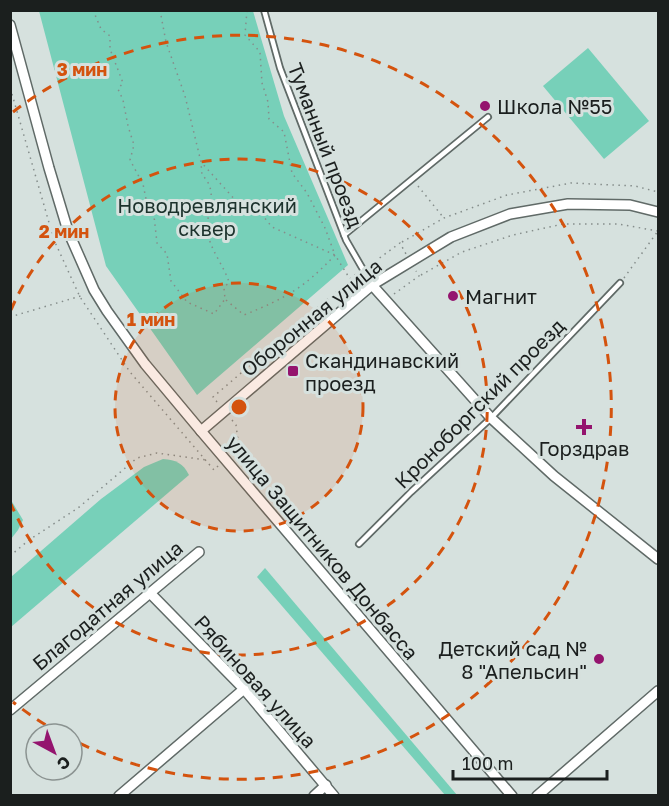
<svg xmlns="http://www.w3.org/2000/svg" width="669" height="806" font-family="'Golos Text',sans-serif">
<rect width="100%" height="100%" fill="#d6e1de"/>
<g fill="#77d0b9">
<path d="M 39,11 L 253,11 L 284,116 L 348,265 L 197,395 L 106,266 Z"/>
<path d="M 588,48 L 649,121 L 604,159 L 543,86 Z"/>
<path d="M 163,459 C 176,460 183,463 189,475 L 11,627 L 11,577 L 101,499 L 144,467 Z"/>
<path d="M 11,500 L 23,520 L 18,530 L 11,539 Z"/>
<path d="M 265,568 L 457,795 L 445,795 L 257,577 Z"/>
</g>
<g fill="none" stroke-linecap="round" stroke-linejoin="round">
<g stroke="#606a67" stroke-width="8">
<g id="lane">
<path d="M 264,10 L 280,68 L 346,240 L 372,285"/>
<path d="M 344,235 L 488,117"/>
<path d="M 359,544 L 411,492 L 491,418 L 620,283"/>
</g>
</g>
<g stroke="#606a67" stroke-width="12">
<g id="street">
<path d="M 10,25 L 49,168 L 68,231 L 94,290 L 107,311 L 145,364 L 201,431 L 512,796"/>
<path d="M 372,285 L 491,418 L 554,476 L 658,559"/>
<path d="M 201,431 L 372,285 L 451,237 L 510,214 L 568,204 L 630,205 L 658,212"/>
<path d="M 150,593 L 244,689 L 334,796"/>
<path d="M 10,710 L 199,552"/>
<path d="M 119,796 L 244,689"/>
<path d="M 314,796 L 326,785"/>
<path d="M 537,796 L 658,691"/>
</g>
</g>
<g stroke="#858d8b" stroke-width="1.5" stroke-dasharray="1.5 4.5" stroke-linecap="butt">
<path d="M 93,10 L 101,29 L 110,36 L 110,49 L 123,83 L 118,89 L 123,100 L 128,126 L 134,145 L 130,160 L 143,184 L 146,199 L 153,207 L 157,243 L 167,254 L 171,281 L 187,302 L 214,314 L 225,299 L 224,288 L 229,282 C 224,266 211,251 208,234 C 204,213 221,193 202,175 L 201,163"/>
<path d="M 160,10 L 166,42 L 185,96 L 201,162 L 237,202 L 255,206 L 272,227 L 335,255 L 350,279 L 356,274"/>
<path d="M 10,13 L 20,10"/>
<path d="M 10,90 L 10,95"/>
<path d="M 12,94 L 54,240 L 80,297 L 130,372 L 214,470 L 219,465"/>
<path d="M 418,186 L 443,217"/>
<path d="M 402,242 L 444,218 L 507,195 L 571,183 L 635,186 L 658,192"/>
<path d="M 370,265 L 400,243 L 406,254"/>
<path d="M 421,275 L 462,252 L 513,235 L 563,224 L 618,224 L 658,231"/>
<path d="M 624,278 L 658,231"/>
<path d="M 394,294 L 419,276 L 416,271"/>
<path d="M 226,300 L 244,315 C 286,298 304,288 335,255 L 325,228 L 307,193 L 292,173 L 284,132 L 269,119 L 268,102 L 262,83 L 260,52 L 245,35 L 247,10"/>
<path d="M 10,317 L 84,295"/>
<path d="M 217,402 L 213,397 L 350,280"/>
<path d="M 232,420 L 236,425 L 239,448 L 234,453"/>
<path d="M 10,556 L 29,540 L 78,508 L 137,458 L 157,453 L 206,460"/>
</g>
<use href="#lane" stroke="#fff" stroke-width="4.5"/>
<use href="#street" stroke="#fff" stroke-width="9"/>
</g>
<circle cx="239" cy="407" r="124" fill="#d4530e" fill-opacity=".12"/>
<g fill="none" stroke="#d4530e" stroke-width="3" stroke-dasharray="10 8">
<circle cx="239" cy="407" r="124"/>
<path d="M11 310A248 248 0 1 1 11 504"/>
<path d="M61 734A372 372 0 0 1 13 702M13 112A372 372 0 1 1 73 740"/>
</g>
<g fill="#94146e" stroke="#d6e1de" stroke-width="2">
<circle cx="485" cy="106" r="6"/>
<circle cx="453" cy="296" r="6"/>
<rect x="287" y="365" width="12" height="12" rx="3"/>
<path d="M581 418h6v6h6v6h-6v6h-6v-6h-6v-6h6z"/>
<circle cx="599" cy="659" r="6"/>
</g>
<g text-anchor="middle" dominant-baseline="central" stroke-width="6" stroke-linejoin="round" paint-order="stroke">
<g font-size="20" fill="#1b1f1e" stroke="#d6e1de" text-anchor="start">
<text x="497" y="106">Школа №55</text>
<text x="465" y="296">Магнит</text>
<text x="305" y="360">Скандинавский<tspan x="305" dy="23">проезд</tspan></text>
<text x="584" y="448" text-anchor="middle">Горздрав</text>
<text x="587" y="648" text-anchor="end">Детский сад №<tspan x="587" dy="23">8 "Апельсин"</tspan></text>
</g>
<g font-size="20" fill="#1b1f1e" stroke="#d6e1de">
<text transform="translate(326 145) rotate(69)">Туманный проезд</text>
<text transform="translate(311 317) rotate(-39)">Оборонная улица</text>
<text transform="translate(479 403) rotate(-45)">Кроноборгский проезд</text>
<text transform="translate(323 547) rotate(50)">улица Защитников Донбасса</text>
<text transform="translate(107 605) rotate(-40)">Благодатная улица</text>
<text transform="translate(256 681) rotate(48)">Рябиновая улица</text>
</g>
<g font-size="20" fill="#1c322c" stroke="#d6e1de">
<text x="207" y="205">Новодревлянский<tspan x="207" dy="23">сквер</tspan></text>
</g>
</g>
<circle cx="239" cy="407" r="9" fill="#d4530e" stroke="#d6e1de" stroke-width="3"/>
<g font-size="18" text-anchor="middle" font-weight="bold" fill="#d4530e" stroke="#d6e1de" stroke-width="6" stroke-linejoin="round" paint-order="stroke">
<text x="82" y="76">3 мин</text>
<text x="64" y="238">2 мин</text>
<text x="151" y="326">1 мин</text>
</g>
<rect width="669" height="806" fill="none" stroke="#1b1f1e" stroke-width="24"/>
<g transform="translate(54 752) rotate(139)"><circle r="28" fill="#d6e1de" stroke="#8b9391" stroke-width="1.5"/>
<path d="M0-4.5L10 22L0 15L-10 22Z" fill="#94146e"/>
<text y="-9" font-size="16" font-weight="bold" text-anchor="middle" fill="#1b1f1e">С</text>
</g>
<path d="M453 770v9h154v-9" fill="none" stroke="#1b1f1e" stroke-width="3"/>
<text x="462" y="770" font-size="18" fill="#1b1f1e" stroke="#d6e1de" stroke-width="4.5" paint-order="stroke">100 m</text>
</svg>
